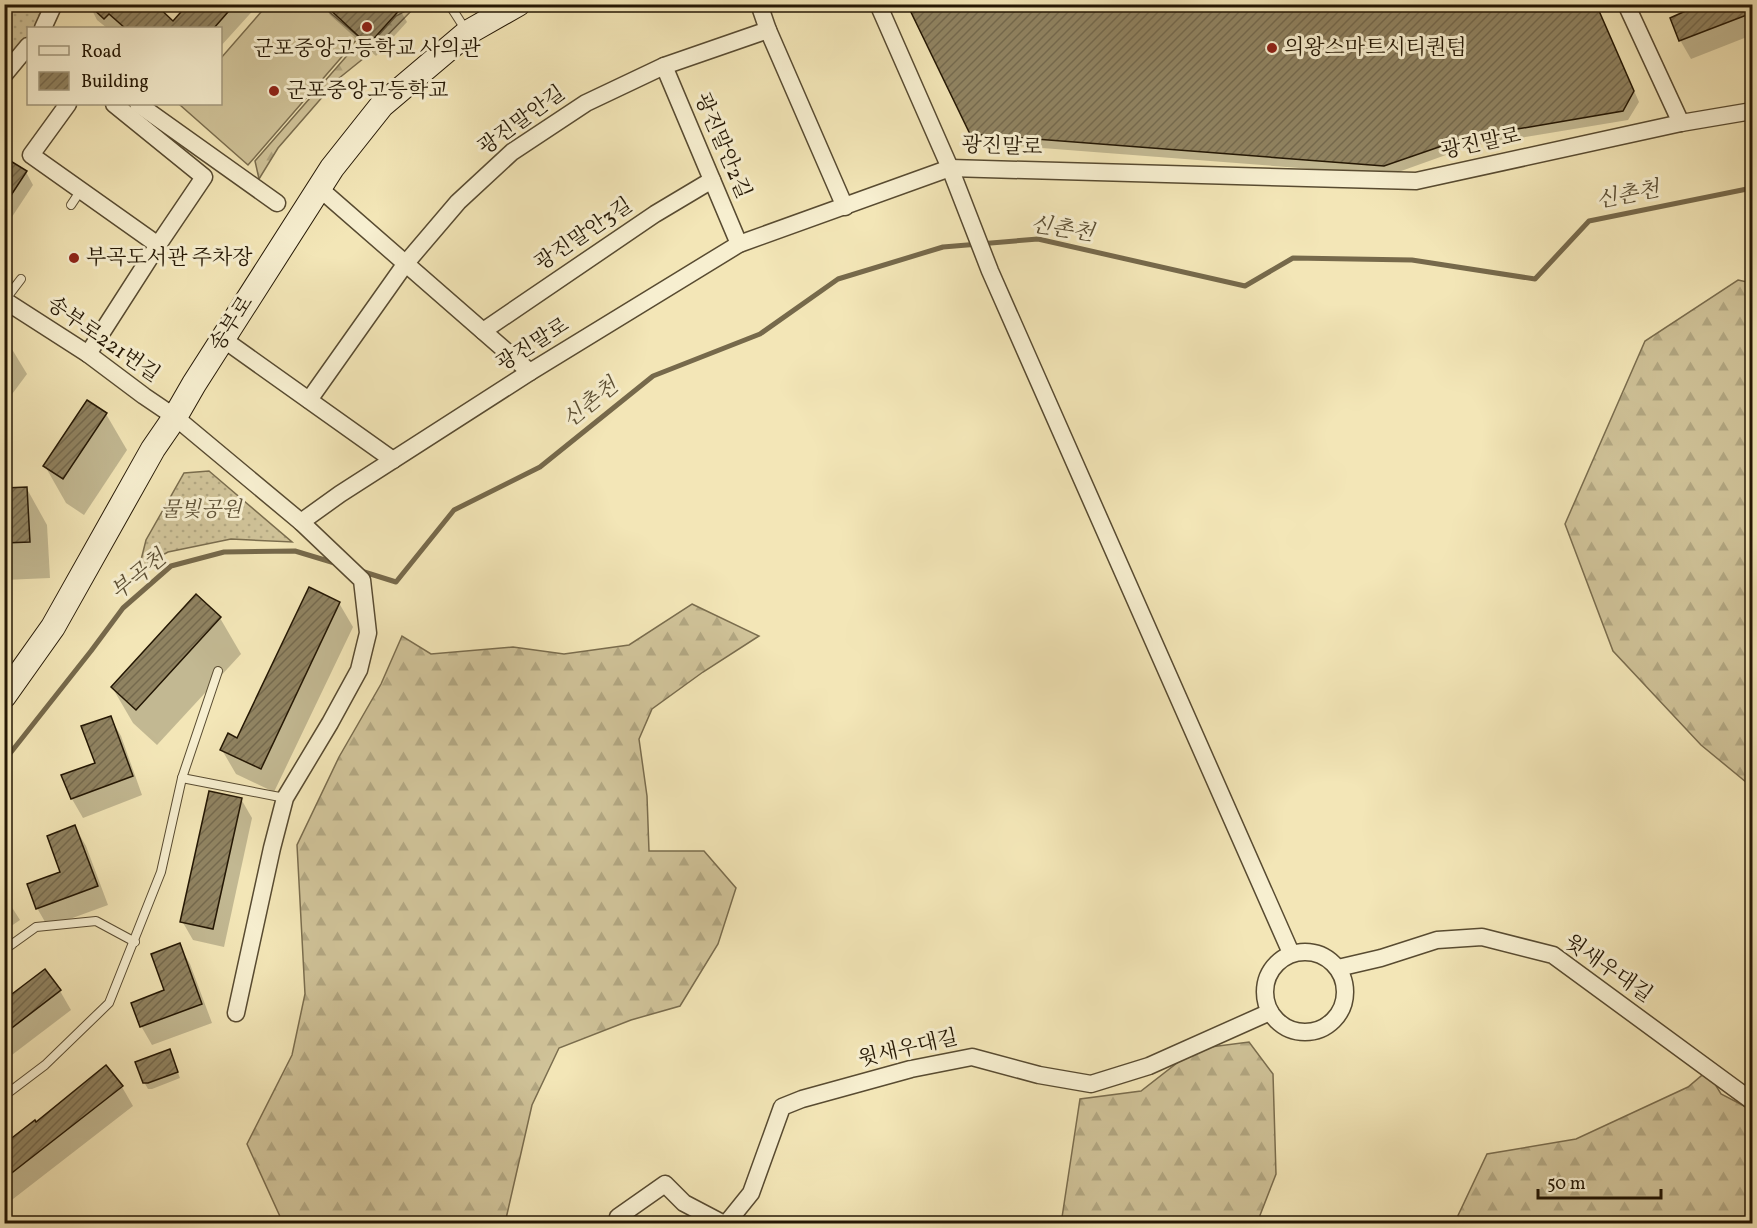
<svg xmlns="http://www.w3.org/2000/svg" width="1757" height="1228" font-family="Vollkorn,'Noto Serif KR',serif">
<defs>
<pattern id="grass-dots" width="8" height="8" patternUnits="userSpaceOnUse" patternTransform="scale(1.5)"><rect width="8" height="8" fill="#d0c399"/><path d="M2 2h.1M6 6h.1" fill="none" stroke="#b2a782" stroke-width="1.8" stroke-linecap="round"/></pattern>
<pattern id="forest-firs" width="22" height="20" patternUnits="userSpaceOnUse" patternTransform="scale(1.5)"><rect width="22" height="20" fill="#d0c399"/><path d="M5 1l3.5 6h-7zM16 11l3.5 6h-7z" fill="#b2a782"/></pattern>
<pattern id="building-hatch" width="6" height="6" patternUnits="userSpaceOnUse" patternTransform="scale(1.5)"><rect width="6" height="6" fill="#908361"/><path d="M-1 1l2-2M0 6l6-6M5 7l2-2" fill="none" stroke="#756a4e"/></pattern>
</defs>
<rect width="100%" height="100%" fill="#f3e6b7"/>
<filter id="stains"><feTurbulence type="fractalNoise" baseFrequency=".00333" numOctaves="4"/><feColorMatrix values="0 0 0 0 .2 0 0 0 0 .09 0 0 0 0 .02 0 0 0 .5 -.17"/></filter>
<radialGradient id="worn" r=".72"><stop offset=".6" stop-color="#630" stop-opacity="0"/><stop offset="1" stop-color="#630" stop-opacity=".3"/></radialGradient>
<g fill="url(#grass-dots)" stroke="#7a6d4e" stroke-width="1.5">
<path d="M 5,5 L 49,5 L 37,28 L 28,28 L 28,41 L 5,68 Z"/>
<path d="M 209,471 L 292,542 L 231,539 L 168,552 L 139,568 L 146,540 L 184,473 Z"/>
</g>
<g fill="url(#forest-firs)" stroke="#7a6d4e" stroke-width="1.5">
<path d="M 416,5 L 417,5 L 369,54 L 338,79 L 278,148 L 259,179 L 255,161 L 358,43 L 366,49 L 396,16 Z"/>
<path d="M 1738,280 L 1752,283 L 1752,787 L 1701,745 L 1613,651 L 1565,524 L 1645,341 Z"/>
<path d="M 692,604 L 759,636 L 703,672 L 652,709 L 639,739 L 647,796 L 649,851 L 704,851 L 736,888 L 718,944 L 680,1006 L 631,1020 L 559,1048 L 532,1105 L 505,1223 L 283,1223 L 247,1144 L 292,1055 L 305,994 L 297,845 L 339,757 L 381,684 L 402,636 L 431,654 L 513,647 L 564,654 L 629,645 Z"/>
<path d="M 1249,1042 L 1273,1074 L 1276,1174 L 1257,1223 L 1061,1224 L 1080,1099 L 1141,1091 L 1195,1049 Z"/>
<path d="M 1707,1071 L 1721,1094 L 1752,1110 L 1752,1223 L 1454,1224 L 1487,1154 L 1576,1139 L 1688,1087 Z"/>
</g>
<path fill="#d0c399" stroke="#7a6d4e" stroke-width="1.5" d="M 268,4 L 321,5 L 359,37 L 248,165 L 180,105 L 181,104 L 220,104 L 221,58 Z"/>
<g fill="#0003">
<path d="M 89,4 L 173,23 L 190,4 L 259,4 L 220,47 L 220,28 L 107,28 L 97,20 Z"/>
<path d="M 324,4 L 393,4 L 400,10 L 407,22 L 376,56 L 330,15 Z"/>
<path d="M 1596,4 L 1639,102 L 1628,120 L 1471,146 L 1390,175 L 977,143 L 971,133 Z"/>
<path d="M 1705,4 L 1752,4 L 1752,35 L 1691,59 L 1680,40 Z"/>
<path d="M 4,159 L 26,172 L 33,185 L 4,229 Z"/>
<path d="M 4,336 L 27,374 L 4,405 Z"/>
<path d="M 106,414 L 127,450 L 84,515 L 66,503 L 45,466 Z"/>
<path d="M 27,489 L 47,525 L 50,578 L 4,580 L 4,490 Z"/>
<path d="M 339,603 L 353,627 L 274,792 L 236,774 L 222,750 L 238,740 Z"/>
<path d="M 220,618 L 241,654 L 157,745 L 133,723 L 112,687 Z"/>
<path d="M 110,717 L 121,736 L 142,795 L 83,818 L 72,799 L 63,776 L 97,764 Z"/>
<path d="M 241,799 L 252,818 L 224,947 L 193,940 L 182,921 Z"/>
<path d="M 75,827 L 86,846 L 108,905 L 48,927 L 37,908 L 62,873 Z"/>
<path d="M 4,895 L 20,920 L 4,931 Z"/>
<path d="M 179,945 L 190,964 L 212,1023 L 152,1045 L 141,1026 L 166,991 Z"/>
<path d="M 44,971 L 60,991 L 71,1010 L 4,1061 L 4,1001 Z"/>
<path d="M 172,1057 L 180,1078 L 152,1089 L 148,1089 L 144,1082 Z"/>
<path d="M 106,1067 L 122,1087 L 133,1106 L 4,1206 L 4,1146 L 35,1124 Z"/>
</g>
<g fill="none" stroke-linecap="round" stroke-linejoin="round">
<g stroke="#76694b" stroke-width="5">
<path d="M 361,571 L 396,582 L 454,510 L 540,467 L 653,376 L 760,334 L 838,279 L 943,247 L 1038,239 L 1245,286 L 1293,258 L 1412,260 L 1535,279 L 1589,221 L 1752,188"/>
<path d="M 4,761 L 91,651 L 123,608 L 171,566 L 224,552 L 295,551 L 338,564"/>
</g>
</g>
<g fill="url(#building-hatch)" stroke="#241704" stroke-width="1.5">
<path d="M 88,4 L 155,4 L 173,21 L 188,4 L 235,4 L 214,28 L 125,28 L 109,14 L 104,19 Z"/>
<path d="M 324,4 L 405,4 L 368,45 Z"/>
<path d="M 907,4 L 1596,4 L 1634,91 L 1623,111 L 1465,138 L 1384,166 L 970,134 Z"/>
<path d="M 1701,4 L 1752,4 L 1752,13 L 1679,41 L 1670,18 Z"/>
<path d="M 4,157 L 27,171 L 4,206 Z"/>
<path d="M 87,400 L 107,413 L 63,479 L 43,466 Z"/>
<path d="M 27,487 L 30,542 L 4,543 L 4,488 Z"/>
<path d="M 309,587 L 340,602 L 261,769 L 220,750 L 228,733 L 237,738 Z"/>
<path d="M 196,594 L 221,617 L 136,710 L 111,687 Z"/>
<path d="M 111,716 L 133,776 L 71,799 L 61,775 L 95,763 L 81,726 Z"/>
<path d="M 209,791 L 242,798 L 213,929 L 180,922 Z"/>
<path d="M 75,825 L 98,886 L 36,909 L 27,884 L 60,872 L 47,836 Z"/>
<path d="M 180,943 L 202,1004 L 140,1027 L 131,1003 L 164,990 L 151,954 Z"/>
<path d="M 45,969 L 61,990 L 4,1034 L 4,1000 Z"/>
<path d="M 170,1049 L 178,1072 L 148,1083 L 143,1083 L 135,1062 Z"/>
<path d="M 106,1065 L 123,1086 L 4,1179 L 4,1144 L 35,1120 L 36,1122 Z"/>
</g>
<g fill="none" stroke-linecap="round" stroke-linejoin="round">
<g stroke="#584b31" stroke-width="10">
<g id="lane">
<path d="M 449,4 L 467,32"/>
<path d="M 71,205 L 81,190"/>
<path d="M 5,300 L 21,279"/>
<path d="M 218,671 L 182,778 L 285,798"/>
<path d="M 4,950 L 36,927 L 96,921 L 135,942"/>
<path d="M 4,1096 L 45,1065 L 109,1003 L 161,872 L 182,778"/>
</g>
</g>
<g stroke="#584b31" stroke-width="19">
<g id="street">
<path d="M 759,4 L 768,30 L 845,207"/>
<path d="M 878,4 L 950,168 L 990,271 L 1291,953"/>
<path d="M 1626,4 L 1681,123"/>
<path d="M 43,28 L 54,4"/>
<path d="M 664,66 L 739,244"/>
<path d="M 4,75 L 28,46"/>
<path d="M 68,104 L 31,155 L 158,245"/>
<path d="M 138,104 L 277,203"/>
<path d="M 319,188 L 530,372"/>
<path d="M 4,300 L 88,354 L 144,396 L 175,417 L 301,522 L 362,580 L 368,633 L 359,670 L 330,723 L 285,798 L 272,848 L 236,1013"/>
<path d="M 483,331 L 655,214 L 712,180"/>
<path d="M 223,339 L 393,460"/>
<path d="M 88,354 L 158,245 L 204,177 L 114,104"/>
<path d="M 309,400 L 406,263 L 458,202 L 512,152 L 586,103 L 664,66 L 768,30"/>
<path d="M 301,522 L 340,494 L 530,372 L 739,244 L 950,168 L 1416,181 L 1681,123 L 1752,111"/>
<circle cx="1305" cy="992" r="40"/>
<path d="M 1338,968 L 1381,958 L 1437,940 L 1482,937 L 1553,955 L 1752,1101"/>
<path d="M 616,1224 L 618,1217 L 665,1184 L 684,1203 L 724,1224"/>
<path d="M 726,1224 L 751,1193 L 782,1107 L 802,1099 L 911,1069 L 972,1057 L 1039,1075 L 1091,1084 L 1149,1066 L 1270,1012"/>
</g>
</g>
<g stroke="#241704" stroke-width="26">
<path id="secondary" d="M 4,696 L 53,627 L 153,449 L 175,417 L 194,384 L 332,168 L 382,105 L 467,33 L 518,4"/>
</g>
<use href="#lane" stroke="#f7efd0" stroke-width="8"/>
<use href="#street" stroke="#f7efd0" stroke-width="16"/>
<use href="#secondary" stroke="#f7efd0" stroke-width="24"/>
</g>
<g fill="#8f2418" stroke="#f7efd0" stroke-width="2">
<circle cx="367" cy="27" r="6"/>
<circle cx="1272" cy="48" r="6"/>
<circle cx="274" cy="91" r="6"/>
<circle cx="74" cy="258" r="6"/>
</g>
<g text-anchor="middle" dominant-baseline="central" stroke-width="6" stroke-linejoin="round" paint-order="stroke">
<g font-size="21" fill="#241704" stroke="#f7efd0" text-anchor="start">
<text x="1284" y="48">의왕스마트시티퀀텀</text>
<text x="367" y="49" text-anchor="middle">군포중앙고등학교 사의관</text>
<text x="286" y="91">군포중앙고등학교</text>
<text x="86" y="258">부곡도서관 주차장</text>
</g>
<g font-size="21" fill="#241704" stroke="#f7efd0">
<text transform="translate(522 121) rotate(-36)">광진말안길</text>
<text transform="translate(1481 144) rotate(-12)">광진말로</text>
<text transform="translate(722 146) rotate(67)">광진말안2길</text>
<text transform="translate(1002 147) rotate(2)">광진말로</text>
<text transform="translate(584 235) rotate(-34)">광진말안3길</text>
<text transform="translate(232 324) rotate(-57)">송부로</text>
<text transform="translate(103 340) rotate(35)">송부로221번길</text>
<text transform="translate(533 345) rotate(-32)">광진말로</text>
<text transform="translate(1608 969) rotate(35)">윗새우대길</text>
<text transform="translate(908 1049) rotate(-13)">윗새우대길</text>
</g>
<g font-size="21" font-style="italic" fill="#605338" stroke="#f7efd0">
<text x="201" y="510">물빛공원</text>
</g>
<g font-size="22" font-style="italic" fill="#5b4e33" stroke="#f7efd0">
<text transform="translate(1628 196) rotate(-11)">신촌천</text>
<text transform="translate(1062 230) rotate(9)">신촌천</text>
<text transform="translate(591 404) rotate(-39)">신촌천</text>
<text transform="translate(139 576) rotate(-39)">부곡천</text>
</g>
</g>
<rect width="1757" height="1228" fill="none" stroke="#f3e6b7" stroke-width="24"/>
<rect x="6" y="6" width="1745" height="1216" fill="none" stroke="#241704" stroke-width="3"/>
<rect x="12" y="12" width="1733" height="1204" fill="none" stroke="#241704" stroke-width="1.5"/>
<rect x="27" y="27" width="195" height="78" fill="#f7efd0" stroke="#a3997e" stroke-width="1.5"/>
<rect x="39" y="46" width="30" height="9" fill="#f7efd0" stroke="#a3997e" stroke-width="1.5"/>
<text x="81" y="57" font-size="18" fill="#241704">Road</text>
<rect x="39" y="72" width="30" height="18" fill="url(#building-hatch)" stroke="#a3997e" stroke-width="1.5"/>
<text x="81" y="87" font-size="18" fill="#241704">Building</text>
<path d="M1538 1189v9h123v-9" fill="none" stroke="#241704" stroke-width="3"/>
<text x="1547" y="1189" font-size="18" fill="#241704" stroke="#f7efd0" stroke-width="4.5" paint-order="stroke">50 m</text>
<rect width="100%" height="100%" filter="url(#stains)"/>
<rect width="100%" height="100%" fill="url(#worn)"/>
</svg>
